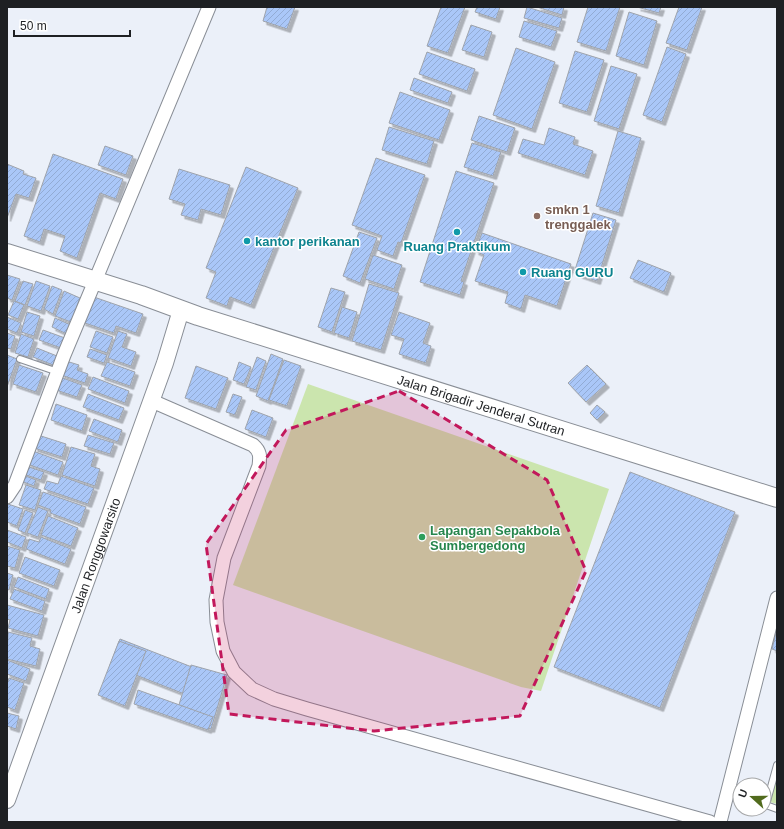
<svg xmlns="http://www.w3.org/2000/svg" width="784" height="829" font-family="Helvetica,sans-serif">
<defs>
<pattern id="building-hatch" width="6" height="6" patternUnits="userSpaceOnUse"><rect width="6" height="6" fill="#aac7f8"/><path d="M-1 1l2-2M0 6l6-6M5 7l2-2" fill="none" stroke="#92abd4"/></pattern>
<filter id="shadow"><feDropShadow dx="3.5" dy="3.5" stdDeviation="0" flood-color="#0004"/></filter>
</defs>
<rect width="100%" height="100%" fill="#ebf0f9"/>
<g fill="#cbe5ae">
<path d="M 308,384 L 609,489 L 541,691 L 521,687 L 233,585 Z"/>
<path d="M 777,776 L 777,804 L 770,802 Z"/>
</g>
<g fill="url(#building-hatch)" stroke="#9ea3ab" filter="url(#shadow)">
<path d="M 267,7 L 295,7 L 287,29 L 263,21 Z"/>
<path d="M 441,7 L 465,7 L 448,53 L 427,46 Z"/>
<path d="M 477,7 L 500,7 L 496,19 L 475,12 Z"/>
<path d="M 527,7 L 562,18 L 559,28 L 524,18 Z"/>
<path d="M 537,7 L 564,7 L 562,15 Z"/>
<path d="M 588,7 L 620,7 L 606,51 L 577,42 Z"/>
<path d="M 637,7 L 661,7 L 659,13 Z"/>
<path d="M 679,7 L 702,7 L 687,50 L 666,43 Z"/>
<path d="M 629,12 L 657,21 L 644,65 L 616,56 Z"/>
<path d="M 524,21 L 557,31 L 551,47 L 519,37 Z"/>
<path d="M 471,25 L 492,32 L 484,57 L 462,50 Z"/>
<path d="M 667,47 L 686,54 L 662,122 L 643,115 Z"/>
<path d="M 516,48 L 555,62 L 532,129 L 493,115 Z"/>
<path d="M 575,51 L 604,60 L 587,112 L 559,103 Z"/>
<path d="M 427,52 L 475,69 L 467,91 L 419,74 Z"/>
<path d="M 611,66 L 637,74 L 619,129 L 594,121 Z"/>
<path d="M 414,78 L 452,92 L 448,103 L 410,90 Z"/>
<path d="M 400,92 L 450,110 L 439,140 L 389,123 Z"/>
<path d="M 479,116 L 515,128 L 507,152 L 471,140 Z"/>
<path d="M 389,127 L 434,141 L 427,164 L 382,150 Z"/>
<path d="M 549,128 L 575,137 L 573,144 L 593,151 L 585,175 L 518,153 L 523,139 L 544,145 Z"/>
<path d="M 618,131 L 641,138 L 619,213 L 596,206 Z"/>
<path d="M 472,143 L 501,152 L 493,176 L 464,167 Z"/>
<path d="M 105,146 L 133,156 L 126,175 L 98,165 Z"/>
<path d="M 53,154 L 123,179 L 116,199 L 100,193 L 77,258 L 60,251 L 65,236 L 44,229 L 40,242 L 24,236 Z"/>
<path d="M 376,158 L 425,175 L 401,243 L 398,242 L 393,256 L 377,250 L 382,236 L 352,225 Z"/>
<path d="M 7,164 L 24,171 L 23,174 L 36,178 L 29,198 L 16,194 L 7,218 Z"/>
<path d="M 246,167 L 298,188 L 251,305 L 230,297 L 227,306 L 206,298 L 216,272 L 206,268 Z"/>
<path d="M 179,169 L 230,185 L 221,215 L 201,209 L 198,220 L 181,215 L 185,204 L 169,199 Z"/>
<path d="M 456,171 L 494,183 L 461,281 L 464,282 L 460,295 L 420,282 Z"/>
<path d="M 593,213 L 616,220 L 597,281 L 574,273 Z"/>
<path d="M 359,232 L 377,238 L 360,283 L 343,276 Z"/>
<path d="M 482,233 L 571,264 L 557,306 L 525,295 L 521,309 L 505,303 L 508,292 L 475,281 L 484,255 L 475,251 Z"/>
<path d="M 373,255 L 402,265 L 394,289 L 365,279 Z"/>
<path d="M 638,260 L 671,273 L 664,292 L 630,278 Z"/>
<path d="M 7,275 L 20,279 L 12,300 L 7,298 Z"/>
<path d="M 23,281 L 33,284 L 25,305 L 15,301 Z"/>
<path d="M 36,281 L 50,286 L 41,311 L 27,306 Z"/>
<path d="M 369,284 L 399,293 L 381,350 L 352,341 Z"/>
<path d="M 52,286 L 62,290 L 53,314 L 44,309 Z"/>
<path d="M 331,288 L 345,292 L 332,332 L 318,327 Z"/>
<path d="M 64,291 L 80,298 L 71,322 L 55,316 Z"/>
<path d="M 91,296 L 143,314 L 136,333 L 116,326 L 114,333 L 82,322 Z"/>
<path d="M 14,301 L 24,305 L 18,319 L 8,315 Z"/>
<path d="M 342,307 L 357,312 L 349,338 L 334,333 Z"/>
<path d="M 27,312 L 40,316 L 34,336 L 21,332 Z"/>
<path d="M 399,312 L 430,323 L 423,343 L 431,346 L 426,363 L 399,354 L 404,339 L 391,335 Z"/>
<path d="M 7,317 L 21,323 L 17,333 L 7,329 Z"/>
<path d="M 55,318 L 71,325 L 67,334 L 52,327 Z"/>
<path d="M 43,330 L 65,338 L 61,348 L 39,340 Z"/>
<path d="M 96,331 L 113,337 L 107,353 L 90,347 Z"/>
<path d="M 118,331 L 127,334 L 122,347 L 136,352 L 131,366 L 108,358 Z"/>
<path d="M 7,333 L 15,336 L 11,349 L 7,348 Z"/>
<path d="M 21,334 L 34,339 L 28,357 L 15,353 Z"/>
<path d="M 37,348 L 57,356 L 53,365 L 33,357 Z"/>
<path d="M 90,349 L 107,355 L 104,363 L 87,357 Z"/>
<path d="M 271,354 L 283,359 L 268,401 L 256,396 Z"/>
<path d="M 7,355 L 17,359 L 7,387 Z"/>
<path d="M 257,357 L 266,361 L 256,390 L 246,387 Z"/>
<path d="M 284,360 L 301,366 L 287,406 L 269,400 Z"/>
<path d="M 66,361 L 79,365 L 77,370 L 88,374 L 85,383 L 61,375 Z"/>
<path d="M 107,362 L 135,372 L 130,386 L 101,376 Z"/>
<path d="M 239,362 L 251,367 L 244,384 L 233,380 Z"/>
<path d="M 19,365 L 43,373 L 36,392 L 13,384 Z"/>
<path d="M 587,365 L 606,384 L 586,402 L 568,383 Z"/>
<path d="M 196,366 L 228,378 L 216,409 L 185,398 Z"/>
<path d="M 60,377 L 82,385 L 77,397 L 56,390 Z"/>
<path d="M 93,377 L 129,391 L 125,403 L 88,389 Z"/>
<path d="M 88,394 L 124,408 L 119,420 L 83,407 Z"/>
<path d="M 233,394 L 242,397 L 235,415 L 226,412 Z"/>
<path d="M 56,404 L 87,415 L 82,431 L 51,420 Z"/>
<path d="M 597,405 L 605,412 L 597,420 L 590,413 Z"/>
<path d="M 252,410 L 273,418 L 266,437 L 245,429 Z"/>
<path d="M 94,419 L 122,430 L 118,442 L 89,431 Z"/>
<path d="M 38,435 L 66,444 L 62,457 L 34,448 Z"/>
<path d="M 88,435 L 114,443 L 110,454 L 84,446 Z"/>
<path d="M 71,447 L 95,454 L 91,466 L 100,469 L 95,486 L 62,475 Z"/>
<path d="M 33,451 L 63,462 L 58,475 L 27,464 Z"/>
<path d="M 26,466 L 44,472 L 41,480 L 23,474 Z"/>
<path d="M 630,472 L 735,512 L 660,708 L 554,667 Z"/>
<path d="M 23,475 L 36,480 L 34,486 L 21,481 Z"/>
<path d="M 61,476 L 94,488 L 88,504 L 44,489 L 47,481 L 58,484 Z"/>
<path d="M 26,485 L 41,490 L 35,510 L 19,505 Z"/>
<path d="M 43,492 L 86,507 L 80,524 L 50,513 L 51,510 L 38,505 Z"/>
<path d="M 8,504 L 23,509 L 17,526 L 7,522 L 7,506 Z"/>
<path d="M 38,507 L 48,511 L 38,537 L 27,533 Z"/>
<path d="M 25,510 L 33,513 L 25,533 L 18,530 Z"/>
<path d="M 48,516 L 78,528 L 71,546 L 41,535 Z"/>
<path d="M 7,530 L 26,537 L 22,548 L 7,542 Z"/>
<path d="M 41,537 L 71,549 L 65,564 L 26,549 L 29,539 L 39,542 Z"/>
<path d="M 7,546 L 20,550 L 15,568 L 7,566 Z"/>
<path d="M 25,557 L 60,570 L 54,586 L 19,573 Z"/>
<path d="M 7,573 L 13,575 L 9,590 L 7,589 Z"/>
<path d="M 18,577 L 49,589 L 46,599 L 14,587 Z"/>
<path d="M 14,589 L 45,601 L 42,611 L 10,599 Z"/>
<path d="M 7,605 L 44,615 L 38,636 L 8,628 L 10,620 L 7,619 Z"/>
<path d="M 777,629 L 777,651 L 772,649 Z"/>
<path d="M 8,632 L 32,638 L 30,646 L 40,649 L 36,666 L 7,659 Z"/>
<path d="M 120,639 L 197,669 L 187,695 L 110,665 Z"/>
<path d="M 119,641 L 146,651 L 125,706 L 98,695 Z"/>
<path d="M 7,660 L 30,669 L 26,681 L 7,674 Z"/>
<path d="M 191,665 L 227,675 L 211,729 L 175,718 Z"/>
<path d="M 9,678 L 24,683 L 15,710 L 7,707 L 7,684 Z"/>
<path d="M 138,690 L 213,717 L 208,730 L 134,704 Z"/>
<path d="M 7,713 L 19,716 L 16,729 L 7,726 Z"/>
</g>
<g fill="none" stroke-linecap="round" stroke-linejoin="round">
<g stroke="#898e96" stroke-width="8">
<g id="service">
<path d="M 20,359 L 58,372"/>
<path d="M 777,765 L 766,805 L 777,809"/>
</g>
</g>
<g stroke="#898e96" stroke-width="15">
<g id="minor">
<path d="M 152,401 L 253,445 C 261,452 260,457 259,466 L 224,558 L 216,600 L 217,622 L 223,651 L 234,672 L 252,689 L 274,699 L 307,709 L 710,822"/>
<path d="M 7,497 L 15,485 L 64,355 L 95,281 L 209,7"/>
<path d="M 720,822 L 777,598"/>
</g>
</g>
<g stroke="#898e96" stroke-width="18">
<g id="tertiary">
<path id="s1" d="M 7,800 L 165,363 L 181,310"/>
</g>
</g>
<g stroke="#898e96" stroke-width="20">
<g id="secondary">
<path id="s2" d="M 7,253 L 141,295 L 198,316 L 777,498"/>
</g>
</g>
<use href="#service" stroke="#fff" stroke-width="6"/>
<use href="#minor" stroke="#fff" stroke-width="13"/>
<use href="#tertiary" stroke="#fff" stroke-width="16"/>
<use href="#secondary" stroke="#fff" stroke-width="18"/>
</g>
<path fill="#c2185b" fill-opacity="0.2" stroke="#c2185b" stroke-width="3" stroke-dasharray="8 5" stroke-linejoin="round" d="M 399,391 L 547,480 L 586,571 L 520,716 L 374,731 L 229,714 L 206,544 L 286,430 Z"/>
<circle fill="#8d6e63" stroke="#fff" stroke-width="1.5" cx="537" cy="216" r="4"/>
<g fill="#0f9aa8" stroke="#fff" stroke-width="1.5">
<circle cx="457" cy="232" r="4"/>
<circle cx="247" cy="241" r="4"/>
<circle cx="523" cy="272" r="4"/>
</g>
<circle fill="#2e9e5b" stroke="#fff" stroke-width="1.5" cx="422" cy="537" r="4"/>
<g text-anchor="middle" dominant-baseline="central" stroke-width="3" stroke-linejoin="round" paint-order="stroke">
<g font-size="13" font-weight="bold" fill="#785e54" stroke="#fff" text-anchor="start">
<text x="545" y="209">smkn 1<tspan x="545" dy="15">trenggalek</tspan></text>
</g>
<g font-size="13" font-weight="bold" fill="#0d838f" stroke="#fff" text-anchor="start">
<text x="255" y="241">kantor perikanan</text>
<text x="457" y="246" text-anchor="middle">Ruang Praktikum</text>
<text x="531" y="272">Ruang GURU</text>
</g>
<g font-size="13" fill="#1e2023" stroke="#fff">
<text stroke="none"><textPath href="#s2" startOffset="498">Jalan Brigadir Jenderal Sutran</textPath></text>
<text stroke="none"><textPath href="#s1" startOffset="260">Jalan Ronggowarsito</textPath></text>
</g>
<g font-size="13" font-weight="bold" fill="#27864d" stroke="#fff" text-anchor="start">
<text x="430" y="530">Lapangan Sepakbola<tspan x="430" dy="15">Sumbergedong</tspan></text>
</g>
</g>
<rect width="784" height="829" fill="none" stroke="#1e2023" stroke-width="16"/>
<g transform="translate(752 797) rotate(291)"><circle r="19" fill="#ffffff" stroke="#a5a6a7"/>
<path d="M0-3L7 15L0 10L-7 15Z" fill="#516b1d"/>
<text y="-6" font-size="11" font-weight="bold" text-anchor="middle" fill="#1e2023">U</text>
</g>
<path d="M14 30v6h116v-6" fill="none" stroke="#1e2023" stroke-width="2"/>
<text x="20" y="30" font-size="12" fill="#1e2023" stroke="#ffffff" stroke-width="3" paint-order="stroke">50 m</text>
</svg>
